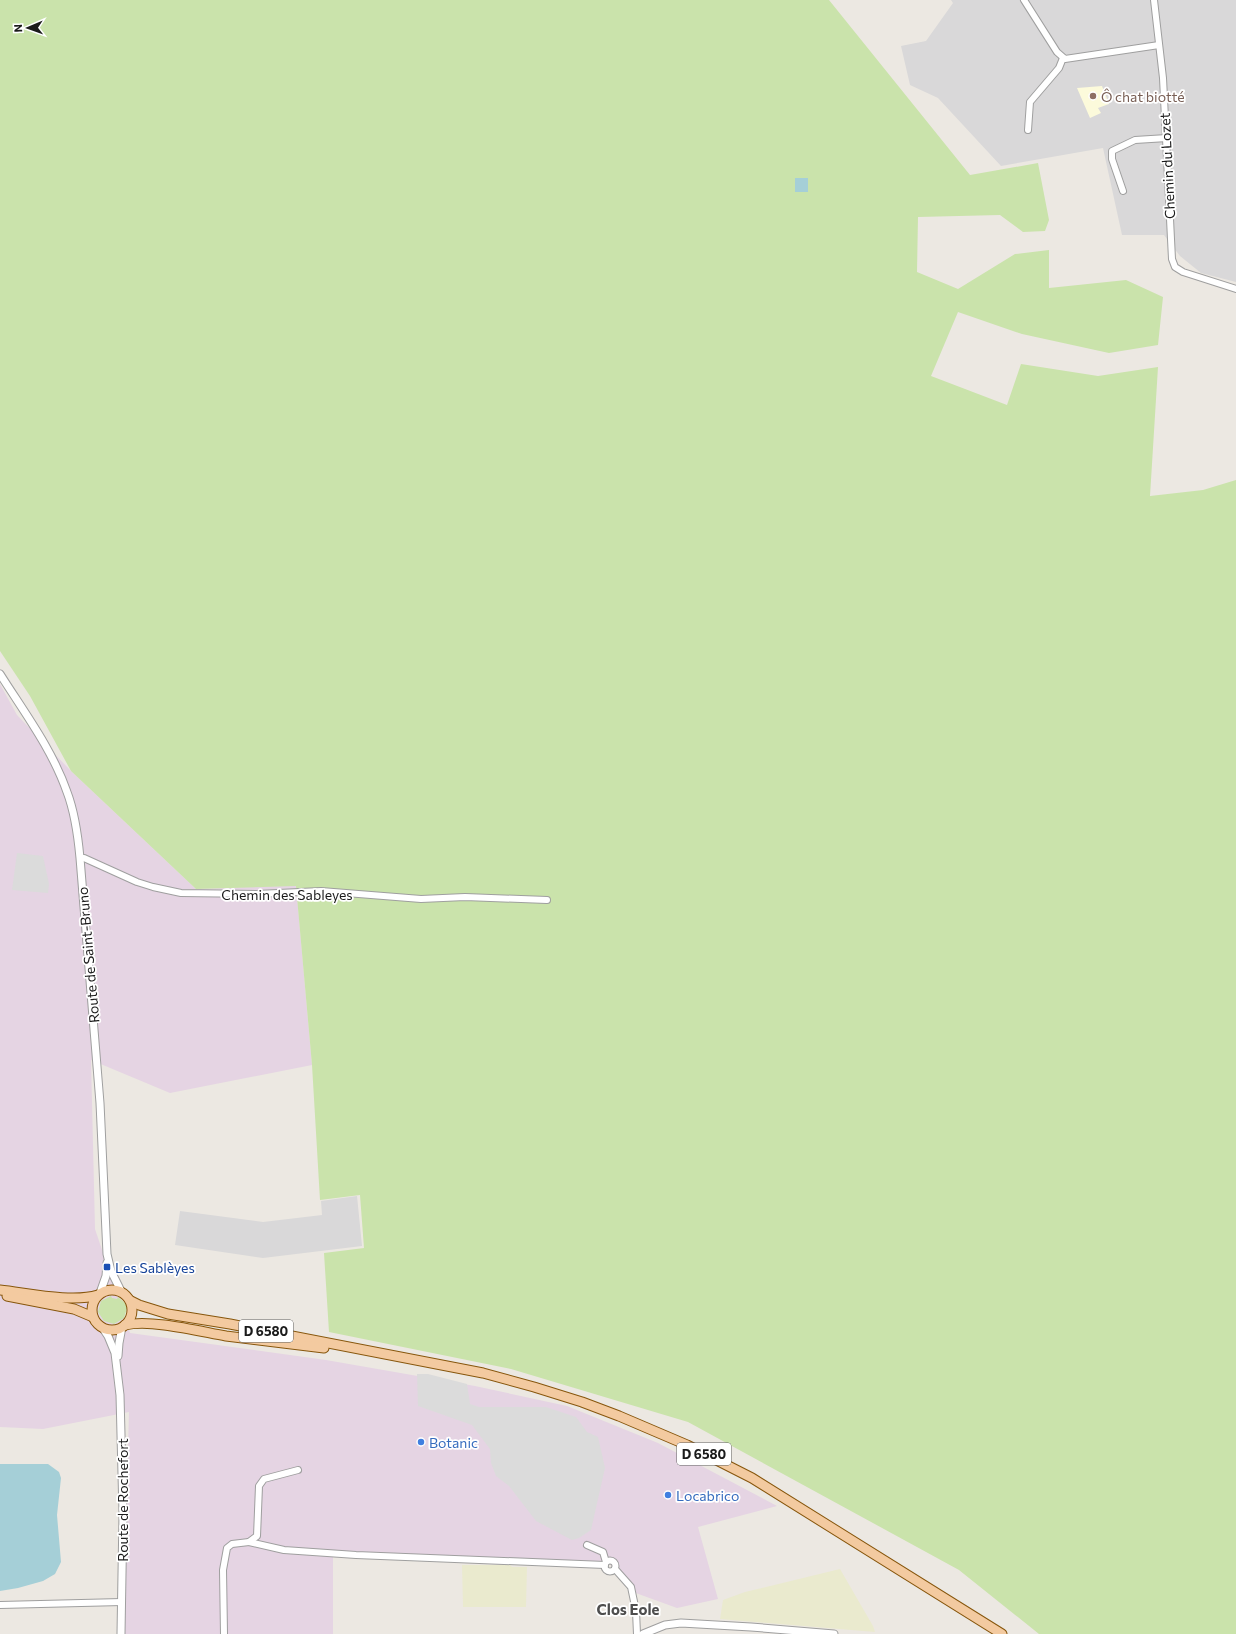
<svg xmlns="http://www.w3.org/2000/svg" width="1236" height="1634" font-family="Commissioner,sans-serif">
<rect width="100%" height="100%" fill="#ece8e2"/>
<g fill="#d9d8d9">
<path d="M 951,0 L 1236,0 L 1236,282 L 1201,273 L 1180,256 L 1164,235 L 1122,235 L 1103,148 L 1001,166 L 938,98 L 910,85 L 901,46 L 926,41 L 953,3 Z"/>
<path d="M 357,1196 L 362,1246 L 263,1258 L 175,1245 L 180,1211 L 263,1222 L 322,1215 L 321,1201 Z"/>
</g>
<path fill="#e5d4e3" d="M 0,684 L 17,715 L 71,771 L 196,889 L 296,885 L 312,1065 L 170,1093 L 91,1060 L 95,1229 L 130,1333 L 326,1360 L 475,1386 L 567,1406 L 658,1443 L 777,1506 L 698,1527 L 718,1599 L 677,1608 L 633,1592 L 608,1562 L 333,1551 L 333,1634 L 123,1634 L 129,1412 L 43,1429 L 0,1427 Z"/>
<path fill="#fcfadb" d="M 1102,86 L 1109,104 L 1098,108 L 1101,113 L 1090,118 L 1077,88 Z"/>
<g fill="#eaeace">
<path d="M 462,1565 L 510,1565 L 512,1567 L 527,1567 L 526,1607 L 463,1607 Z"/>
<path d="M 840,1569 L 873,1626 L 875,1632 L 720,1619 L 723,1600 L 745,1592 Z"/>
</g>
<g fill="#cae3ab">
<path d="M 0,0 L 829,0 L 970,175 L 1038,163 L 1049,220 L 1045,231 L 1023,232 L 1000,215 L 918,217 L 917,272 L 958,289 L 1015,254 L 1049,250 L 1049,288 L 1126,280 L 1163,297 L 1158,345 L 1109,353 L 1022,334 L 958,312 L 931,376 L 1007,405 L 1021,364 L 1098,376 L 1158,367 L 1150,496 L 1203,490 L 1236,480 L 1236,1634 L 1039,1634 L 959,1570 L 688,1422 L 511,1369 L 329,1332 L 324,1253 L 364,1248 L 360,1195 L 320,1200 L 312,1065 L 296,886 L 196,889 L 71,771 L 30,696 L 0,651 Z"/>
<path d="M 111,1296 L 112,1298 L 117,1299 L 118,1297 L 125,1303 L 127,1308 L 124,1318 L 114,1324 L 104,1321 L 98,1312 L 101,1301 Z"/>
</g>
<g fill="#dbdbdb">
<path d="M 17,853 L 43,856 L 49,884 L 48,893 L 12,890 Z"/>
<path d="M 417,1374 L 428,1374 L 467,1384 L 470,1404 L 479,1407 L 546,1407 L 576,1417 L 587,1432 L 598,1437 L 605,1468 L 591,1530 L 579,1538 L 572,1540 L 536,1521 L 509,1486 L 496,1476 L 491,1463 L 490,1449 L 472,1425 L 418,1406 Z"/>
</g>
<g fill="#a5cfd7">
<rect x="795" y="178" width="13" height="14"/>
<path d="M 0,1464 L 48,1464 L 59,1472 L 61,1478 L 57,1515 L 61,1562 L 55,1574 L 43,1581 L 18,1588 L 0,1591 Z"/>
</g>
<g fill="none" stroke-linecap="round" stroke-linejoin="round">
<g stroke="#9f9f9f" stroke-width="8">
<g id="minor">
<path d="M 1024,0 L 1057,52 L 1065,59 L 1159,45"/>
<path d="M 1154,0 L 1163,78 L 1172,259 L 1175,267 L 1183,272 L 1236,289"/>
<path d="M 1028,130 L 1030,102 L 1059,68 L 1063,58"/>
<path d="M 1123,191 L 1112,159 L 1112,151 L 1135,140 L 1167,138"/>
<path d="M 80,858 L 84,858 L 137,882 L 153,887 L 181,893 L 257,894 L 321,891 L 421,899 L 465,897 L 547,900"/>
<path d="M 249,1542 L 284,1550 L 356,1555 L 605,1565"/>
<path d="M 587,1545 L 603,1552 L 606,1562"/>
<circle cx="610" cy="1566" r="5.5"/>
<path d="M 615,1569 L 631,1587 L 636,1611 L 637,1634"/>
<path d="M 0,1605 L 122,1602"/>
<path d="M 224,1634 L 223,1570 L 227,1548 L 232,1544 L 249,1542 L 257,1536 L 259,1486 L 264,1479 L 298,1470"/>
</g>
</g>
<g stroke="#9f9f9f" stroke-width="9">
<g id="tertiary">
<path d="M 0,674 C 24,712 52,749 67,792 C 75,813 78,836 80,858 L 100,1103 L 107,1254 L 111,1271 L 121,1291"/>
<path d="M 100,1293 L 106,1276 L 107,1263"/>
<path d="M 102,1327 L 108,1336 L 115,1353 L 120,1395 L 123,1514 L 121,1634"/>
<path d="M 118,1356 L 119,1343 L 122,1327"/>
<path d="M 643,1634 L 665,1625 L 681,1623 L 751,1627 L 834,1634"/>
</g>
</g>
<g stroke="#87560c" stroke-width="11">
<g id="primary">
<circle cx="112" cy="1310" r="20"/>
<path d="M 0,1290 C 28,1293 72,1303 98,1295"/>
<path d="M 7,1296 L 74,1309 L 93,1317"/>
<path d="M 131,1301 L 139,1305 L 168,1314 L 230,1324 L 483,1373 L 534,1387 L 582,1402 L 619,1416 L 687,1445 L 752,1478 L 1002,1634"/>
<path d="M 125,1325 C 151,1319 198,1331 226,1336 C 258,1340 291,1344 324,1348"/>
</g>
</g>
<use href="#minor" stroke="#fff" stroke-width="6"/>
<use href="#tertiary" stroke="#fff" stroke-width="7"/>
<use href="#primary" stroke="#f3caa0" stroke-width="9"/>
</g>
<circle fill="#8d6e63" stroke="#fff" stroke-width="1.5" cx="1093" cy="96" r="4"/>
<rect fill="#1a4fb4" stroke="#fff" stroke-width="1.5" x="103" y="1263" width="8" height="8" rx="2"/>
<g fill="#3f7fe0" stroke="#fff" stroke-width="1.5">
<circle cx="421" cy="1442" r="4"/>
<circle cx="668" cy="1495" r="4"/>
</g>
<g text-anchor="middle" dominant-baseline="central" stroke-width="3.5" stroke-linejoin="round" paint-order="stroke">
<g fill="#fff" stroke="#5f5f5f" stroke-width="1">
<rect x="239" y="1320" width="54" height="22" rx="3"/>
<rect x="677" y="1443" width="54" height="22" rx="3"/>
</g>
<g font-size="13" font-weight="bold" fill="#1b1b1b">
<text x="266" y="1331">D 6580</text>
<text x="704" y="1454">D 6580</text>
</g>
<g font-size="14" fill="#785e54" stroke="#fff" text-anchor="start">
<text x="1101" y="96">Ô chat biotté</text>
</g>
<g font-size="14" fill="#1b1b1b" stroke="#fff">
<text transform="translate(1167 166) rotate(-93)">Chemin du Lozet</text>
<text x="287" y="894">Chemin des Sableyes</text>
<text transform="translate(88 955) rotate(-95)">Route de Saint-Bruno</text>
<text transform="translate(122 1500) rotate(-90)">Route de Rochefort</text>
</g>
<g font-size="14" fill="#164399" stroke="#fff" text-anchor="start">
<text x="115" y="1267">Les Sablèyes</text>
</g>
<g font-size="14" fill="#366cbe" stroke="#fff" text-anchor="start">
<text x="429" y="1442">Botanic</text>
<text x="676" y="1495">Locabrico</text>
</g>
<g font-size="15" font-weight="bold" fill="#4e4e4e" stroke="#fff">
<text x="628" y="1609">Clos Eole</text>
</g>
</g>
<g transform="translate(28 28) rotate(268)" stroke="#ffffff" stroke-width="3" paint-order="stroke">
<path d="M0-3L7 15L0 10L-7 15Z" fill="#1b1b1b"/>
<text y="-6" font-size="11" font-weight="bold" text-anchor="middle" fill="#1b1b1b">N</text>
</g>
</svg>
